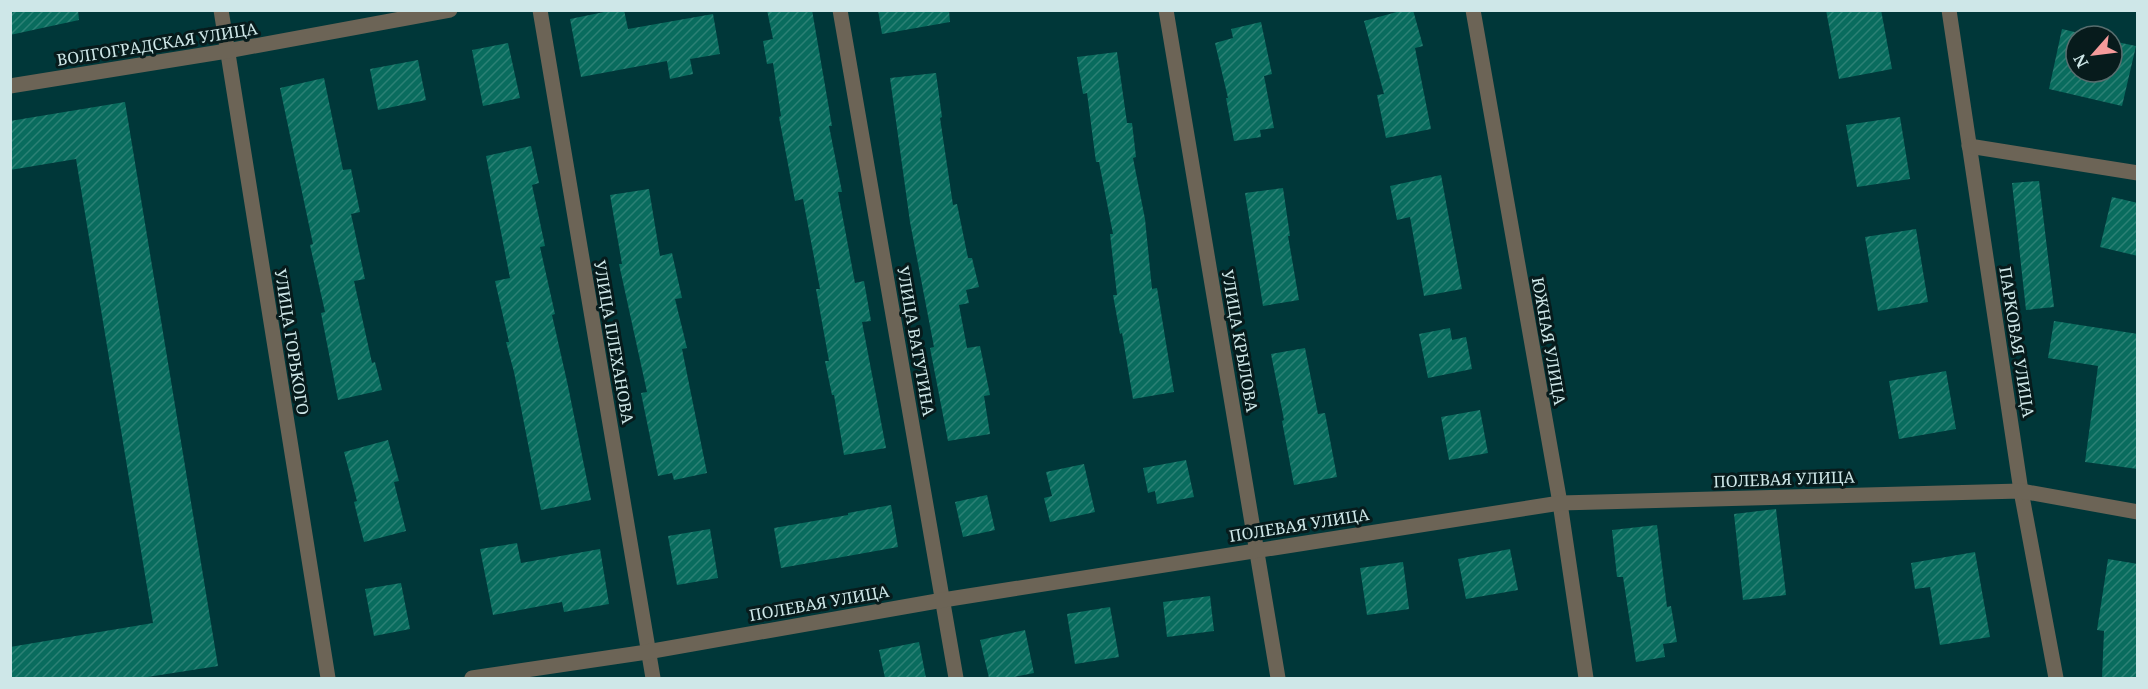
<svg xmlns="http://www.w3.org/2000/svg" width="2148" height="689" font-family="'Noto Serif',serif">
<defs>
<pattern id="building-hatch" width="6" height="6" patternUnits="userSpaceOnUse" patternTransform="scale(1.5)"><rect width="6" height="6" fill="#096c5e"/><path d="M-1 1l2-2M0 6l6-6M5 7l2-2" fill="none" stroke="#2c8175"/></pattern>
</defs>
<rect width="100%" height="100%" fill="#003739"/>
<g fill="url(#building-hatch)">
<path d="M 10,10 L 78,10 L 79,20 L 10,35 Z"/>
<path d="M 614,10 L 624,10 L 628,29 L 713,14 L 720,54 L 690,59 L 693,74 L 670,79 L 667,61 L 581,77 L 570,19 Z"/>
<path d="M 767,10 L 812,10 L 832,126 L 829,126 L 842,192 L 838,192 L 855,283 L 864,281 L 871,321 L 862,322 L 886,448 L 844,455 L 834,395 L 832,395 L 825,361 L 829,361 L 816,289 L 820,289 L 803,199 L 795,201 L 779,117 L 781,116 L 773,63 L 767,64 L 763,41 L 773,39 Z"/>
<path d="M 878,10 L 949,10 L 950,22 L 882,34 Z"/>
<path d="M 1404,10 L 1413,10 L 1423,46 L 1415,48 L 1431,129 L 1386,138 L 1377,95 L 1384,94 L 1364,21 Z"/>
<path d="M 1826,10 L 1881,10 L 1892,69 L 1839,79 Z"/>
<path d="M 1261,22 L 1272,74 L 1264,76 L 1274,128 L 1260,130 L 1261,137 L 1234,141 L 1226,98 L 1228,98 L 1215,43 L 1233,38 L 1231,29 Z"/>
<path d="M 2062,29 L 2091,36 L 2076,36 L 2076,72 L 2112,72 L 2112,41 L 2136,46 L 2122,106 L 2049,89 Z"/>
<path d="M 508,43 L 520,98 L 483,106 L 472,50 Z"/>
<path d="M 1117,52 L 1127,123 L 1132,123 L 1136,157 L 1133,158 L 1145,219 L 1152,289 L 1157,288 L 1174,392 L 1133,399 L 1122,333 L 1120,334 L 1113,295 L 1117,295 L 1110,234 L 1113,234 L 1099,162 L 1096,162 L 1087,93 L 1083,94 L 1077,57 Z"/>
<path d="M 418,60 L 426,100 L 378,110 L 370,69 Z"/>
<path d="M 936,73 L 942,117 L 940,118 L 953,205 L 957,204 L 968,258 L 972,258 L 979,287 L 966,290 L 969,303 L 959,305 L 967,348 L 980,346 L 990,395 L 984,396 L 990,434 L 948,441 L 930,348 L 934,347 L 910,222 L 890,78 Z"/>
<path d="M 324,78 L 343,170 L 351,169 L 360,212 L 351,214 L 365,279 L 354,281 L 372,363 L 375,362 L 382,390 L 338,400 L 321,313 L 325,312 L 310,245 L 313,244 L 280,88 Z"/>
<path d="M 125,102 L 218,666 L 141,678 L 10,678 L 10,647 L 153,623 L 76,159 L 10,170 L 10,121 Z"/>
<path d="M 1900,117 L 1910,179 L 1857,187 L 1846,125 Z"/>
<path d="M 531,146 L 539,183 L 532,185 L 545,246 L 540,247 L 555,314 L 552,315 L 568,386 L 591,500 L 541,510 L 514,372 L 506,342 L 509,342 L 495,281 L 510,278 L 486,156 Z"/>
<path d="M 1441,175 L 1462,289 L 1424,296 L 1410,217 L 1397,220 L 1390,186 Z"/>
<path d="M 2039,181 L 2054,307 L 2026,310 L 2012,183 Z"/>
<path d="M 1283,188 L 1290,236 L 1288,236 L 1299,300 L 1263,306 L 1245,193 Z"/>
<path d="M 649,189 L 660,256 L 672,253 L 682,298 L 675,299 L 687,348 L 682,349 L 707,473 L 674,480 L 672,473 L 658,476 L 641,393 L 647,392 L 619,264 L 622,264 L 610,195 Z"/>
<path d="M 2112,197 L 2138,203 L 2138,256 L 2100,247 Z"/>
<path d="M 1916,229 L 1928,302 L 1878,311 L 1865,237 Z"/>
<path d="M 2054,321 L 2138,334 L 2138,469 L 2085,462 L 2098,366 L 2048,358 Z"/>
<path d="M 1450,328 L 1452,340 L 1466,337 L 1472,369 L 1428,378 L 1419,334 Z"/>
<path d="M 1305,348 L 1318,414 L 1325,413 L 1337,477 L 1294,485 L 1282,421 L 1284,420 L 1271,354 Z"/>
<path d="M 1946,371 L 1956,429 L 1899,439 L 1889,381 Z"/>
<path d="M 1480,410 L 1488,453 L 1449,460 L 1441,417 Z"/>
<path d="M 388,440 L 399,481 L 394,482 L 406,531 L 364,542 L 354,502 L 357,501 L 344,452 Z"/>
<path d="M 1186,460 L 1194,497 L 1157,504 L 1155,491 L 1148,493 L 1143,468 Z"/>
<path d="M 1084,464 L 1095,512 L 1050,522 L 1044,498 L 1052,496 L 1046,472 Z"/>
<path d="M 987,495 L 995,530 L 963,537 L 955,502 Z"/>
<path d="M 891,505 L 898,547 L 781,568 L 774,528 L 848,515 L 848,513 Z"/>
<path d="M 1776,509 L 1786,595 L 1743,600 L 1734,514 Z"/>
<path d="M 1657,525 L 1667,607 L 1671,606 L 1677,642 L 1663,644 L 1665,657 L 1636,662 L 1623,577 L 1617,577 L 1612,530 Z"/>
<path d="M 710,529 L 718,578 L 677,585 L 668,536 Z"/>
<path d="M 517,543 L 521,563 L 600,549 L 609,604 L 564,612 L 562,602 L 493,615 L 480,549 Z"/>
<path d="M 1510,549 L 1518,590 L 1466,599 L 1458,559 Z"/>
<path d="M 1975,552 L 1990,637 L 1940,645 L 1930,587 L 1915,589 L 1911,563 Z"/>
<path d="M 2108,559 L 2138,564 L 2138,678 L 2102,678 L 2104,631 L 2097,630 Z"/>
<path d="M 1403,562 L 1409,609 L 1367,615 L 1360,568 Z"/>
<path d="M 401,583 L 410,629 L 374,636 L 365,589 Z"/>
<path d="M 1210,596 L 1214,631 L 1167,637 L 1163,602 Z"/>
<path d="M 1110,607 L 1119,657 L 1075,664 L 1067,614 Z"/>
<path d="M 1025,630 L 1034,673 L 1009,678 L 989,678 L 980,640 Z"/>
<path d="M 919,642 L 926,678 L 885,678 L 879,650 Z"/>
</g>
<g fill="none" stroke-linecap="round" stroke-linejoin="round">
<g stroke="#6c6456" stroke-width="15">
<path d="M 221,10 L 328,678"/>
<path d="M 540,10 L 653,678"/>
<path d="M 840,10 L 956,678"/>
<path d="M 1166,10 L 1278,678"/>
<path d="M 1473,10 L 1560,503 L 1586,678"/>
<path d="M 1949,10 L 2021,491 L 2056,678"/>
<path d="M 10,86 L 227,51 L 450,10"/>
<path d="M 1969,146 L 2138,173"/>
<path d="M 472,678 L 647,652 L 943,600 L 1560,503 L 2021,491 L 2138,512"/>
</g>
</g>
<g text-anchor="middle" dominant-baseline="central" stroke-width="6" stroke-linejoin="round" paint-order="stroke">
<g font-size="16" fill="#cee7e8" stroke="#071b1c">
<text transform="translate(157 44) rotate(-9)">ВОЛГОГРАДСКАЯ УЛИЦА</text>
<text transform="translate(916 341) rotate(80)">УЛИЦА ВАТУТИНА</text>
<text transform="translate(1240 341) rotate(80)">УЛИЦА КРЫЛОВА</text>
<text transform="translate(1549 341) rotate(80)">ЮЖНАЯ УЛИЦА</text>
<text transform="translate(292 342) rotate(81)">УЛИЦА ГОРЬКОГО</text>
<text transform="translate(614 342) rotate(80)">УЛИЦА ПЛЕХАНОВА</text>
<text transform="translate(2017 342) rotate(81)">ПАРКОВАЯ УЛИЦА</text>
<text transform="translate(1784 479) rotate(-2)">ПОЛЕВАЯ УЛИЦА</text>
<text transform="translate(1299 525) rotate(-9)">ПОЛЕВАЯ УЛИЦА</text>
<text transform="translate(819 603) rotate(-10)">ПОЛЕВАЯ УЛИЦА</text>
</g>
</g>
<rect width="2148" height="689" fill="none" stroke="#cee7e8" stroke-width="24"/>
<g transform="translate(2094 54) rotate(242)"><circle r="28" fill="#071b1c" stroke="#576d6e" stroke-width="1.5"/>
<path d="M0-4.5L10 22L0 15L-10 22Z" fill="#f59b9b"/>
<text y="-9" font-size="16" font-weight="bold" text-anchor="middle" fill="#cee7e8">N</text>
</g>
</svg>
